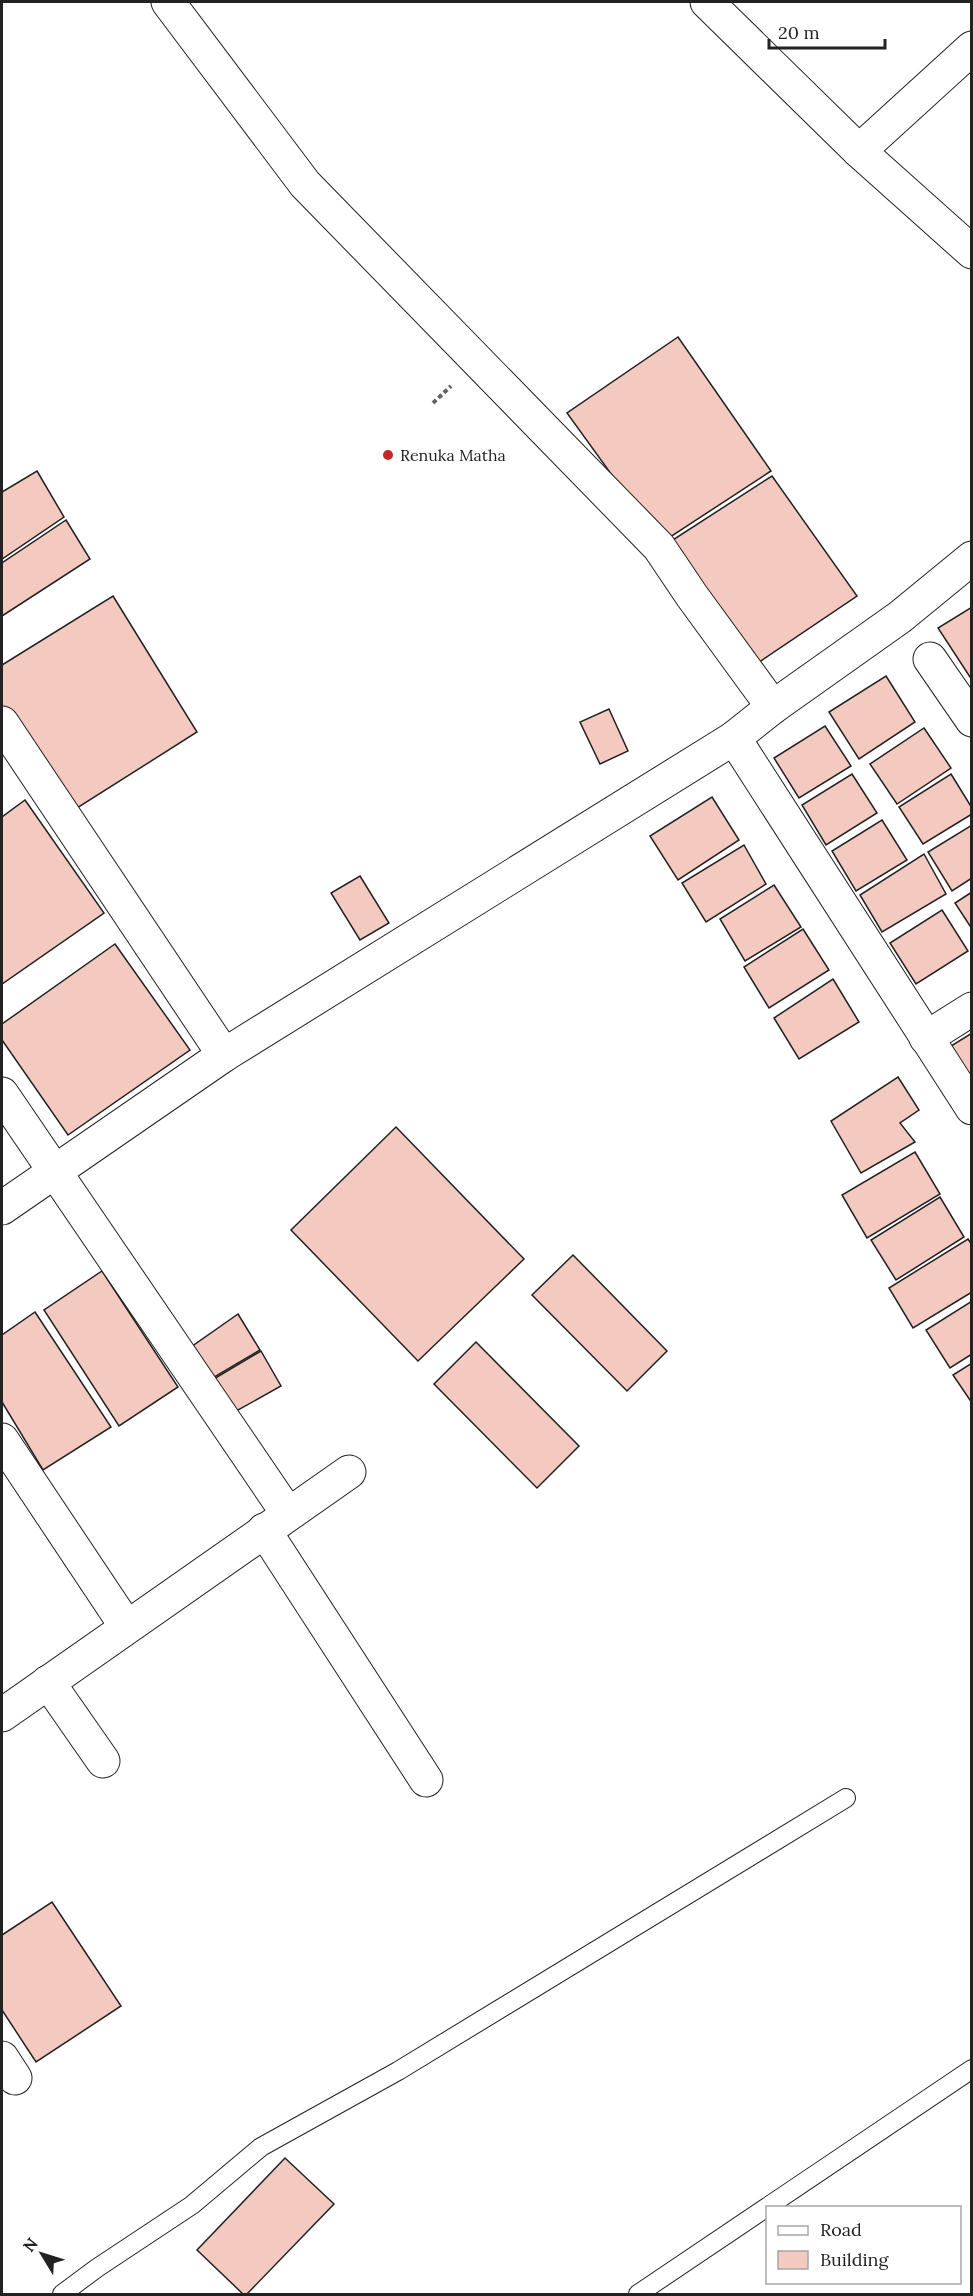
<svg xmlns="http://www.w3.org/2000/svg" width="973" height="2296" font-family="Lora,serif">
<rect width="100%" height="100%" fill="#fff"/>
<g fill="#f3c9c0" stroke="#222" stroke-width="1.5">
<path d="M 678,337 L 771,471 L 661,543 L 567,413 Z"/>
<path d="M 37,471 L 64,517 L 2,559 L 2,492 Z"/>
<path d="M 772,476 L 857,596 L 749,669 L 665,545 Z"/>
<path d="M 66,520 L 90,559 L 2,616 L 2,563 Z"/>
<path d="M 113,596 L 197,732 L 66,815 L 2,711 L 2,665 Z"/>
<path d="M 972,607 L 972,676 L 970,677 L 938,628 Z"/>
<path d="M 886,676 L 915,722 L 859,759 L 829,712 Z"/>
<path d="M 609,709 L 628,751 L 600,764 L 580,722 Z"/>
<path d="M 825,726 L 851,766 L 799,798 L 774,758 Z"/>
<path d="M 924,728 L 951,768 L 897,804 L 870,764 Z"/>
<path d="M 852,774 L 877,813 L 826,845 L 802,805 Z"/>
<path d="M 951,774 L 972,808 L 972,814 L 923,844 L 899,807 Z"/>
<path d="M 712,797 L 739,840 L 678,880 L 650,836 Z"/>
<path d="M 25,800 L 104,913 L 2,984 L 2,817 Z"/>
<path d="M 882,820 L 907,860 L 856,891 L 832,851 Z"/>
<path d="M 972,825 L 972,878 L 952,891 L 928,852 Z"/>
<path d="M 744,845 L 766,884 L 706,922 L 682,883 Z"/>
<path d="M 924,854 L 946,894 L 882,932 L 860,895 Z"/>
<path d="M 360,876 L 389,923 L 360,940 L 331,893 Z"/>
<path d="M 774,885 L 801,927 L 745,961 L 720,919 Z"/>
<path d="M 972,892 L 972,929 L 955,903 Z"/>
<path d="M 942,910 L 968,951 L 916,984 L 890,943 Z"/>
<path d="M 803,929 L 829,970 L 769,1008 L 744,967 Z"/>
<path d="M 115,944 L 190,1050 L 68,1135 L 2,1040 L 2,1024 Z"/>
<path d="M 833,979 L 859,1022 L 799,1059 L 774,1018 Z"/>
<path d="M 972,1033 L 972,1079 L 951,1046 Z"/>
<path d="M 898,1077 L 919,1110 L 900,1123 L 915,1142 L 861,1173 L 831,1121 Z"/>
<path d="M 396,1127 L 524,1259 L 418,1361 L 291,1230 Z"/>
<path d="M 915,1152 L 940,1194 L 867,1238 L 842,1195 Z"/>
<path d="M 940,1197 L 964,1237 L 896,1280 L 871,1240 Z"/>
<path d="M 968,1239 L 972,1245 L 972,1292 L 913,1328 L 889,1288 Z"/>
<path d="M 573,1255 L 667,1351 L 627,1391 L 532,1295 Z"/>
<path d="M 102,1271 L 178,1387 L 119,1426 L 44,1310 Z"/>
<path d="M 972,1301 L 972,1354 L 950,1368 L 926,1330 Z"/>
<path d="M 35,1312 L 111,1427 L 43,1470 L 2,1402 L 2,1335 Z"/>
<path d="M 238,1314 L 260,1350 L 211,1379 L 191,1347 Z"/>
<path d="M 476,1342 L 579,1446 L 537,1488 L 434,1384 Z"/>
<path d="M 261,1351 L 281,1386 L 231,1414 L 212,1380 Z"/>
<path d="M 972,1363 L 972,1403 L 953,1375 Z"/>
<path d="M 52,1902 L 121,2006 L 36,2062 L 2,2010 L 2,1935 Z"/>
<path d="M 285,2158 L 334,2204 L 247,2294 L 243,2294 L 197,2250 Z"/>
</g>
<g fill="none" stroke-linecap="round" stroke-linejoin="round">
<g stroke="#222" stroke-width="20">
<g id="service">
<path d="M 62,2294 L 97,2268 L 192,2205 L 261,2147 L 398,2071 L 846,1798"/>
<path d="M 638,2294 L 972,2069"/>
</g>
</g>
<g stroke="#222" stroke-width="35">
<g id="minor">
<path d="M 168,2 L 305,184 L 659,547 L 692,596 L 773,707"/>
<path d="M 707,2 L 859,151 L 972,252"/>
<path d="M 859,151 L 972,48"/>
<path d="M 930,659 L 972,720"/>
<path d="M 2,723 L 224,1055"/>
<path d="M 734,738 L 972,1108"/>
<path d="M 926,1038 L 972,1009"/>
<path d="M 2,1094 L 288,1514"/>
<path d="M 2,1208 L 224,1055 L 734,738 L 773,707 L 900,617 L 972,558"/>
<path d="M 2,1440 L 126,1626"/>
<path d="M 264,1530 L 426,1780"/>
<path d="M 48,1682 L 103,1761"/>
<path d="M 2,1715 L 349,1472"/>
<path d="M 2,2058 L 15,2078"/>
</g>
</g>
<path stroke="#646464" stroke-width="4" stroke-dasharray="4.5 3" stroke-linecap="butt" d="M 433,403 L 451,386"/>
<use href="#service" stroke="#fff" stroke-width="18"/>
<use href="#minor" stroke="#fff" stroke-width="33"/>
</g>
<circle fill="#c62828" stroke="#fff" stroke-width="2" cx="388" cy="455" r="6"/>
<g text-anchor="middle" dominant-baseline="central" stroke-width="4.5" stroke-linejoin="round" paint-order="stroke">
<g font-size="16" fill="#222" stroke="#fff" text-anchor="start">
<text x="400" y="455">Renuka Matha</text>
</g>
</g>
<rect width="973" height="2296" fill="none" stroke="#222222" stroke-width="6"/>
<rect x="766" y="2206" width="195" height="78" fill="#ffffff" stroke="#a7a7a7" stroke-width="1.5"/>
<rect x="778" y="2226" width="30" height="9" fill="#ffffff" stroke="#a7a7a7" stroke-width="1.5"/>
<text x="820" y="2236" font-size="18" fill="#222222">Road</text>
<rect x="778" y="2251" width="30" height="18" fill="#f3c9c0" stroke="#a7a7a7" stroke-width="1.5"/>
<text x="820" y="2266" font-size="18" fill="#222222">Building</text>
<g transform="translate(42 2254) rotate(308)" stroke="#ffffff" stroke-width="4.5" paint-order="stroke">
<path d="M0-4.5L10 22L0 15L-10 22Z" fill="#222222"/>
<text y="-9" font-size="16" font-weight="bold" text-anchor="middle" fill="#222222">N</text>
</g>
<path d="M769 39v9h116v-9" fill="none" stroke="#222222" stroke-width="3"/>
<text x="778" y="39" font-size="18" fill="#222222" stroke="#ffffff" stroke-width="4.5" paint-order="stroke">20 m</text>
</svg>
